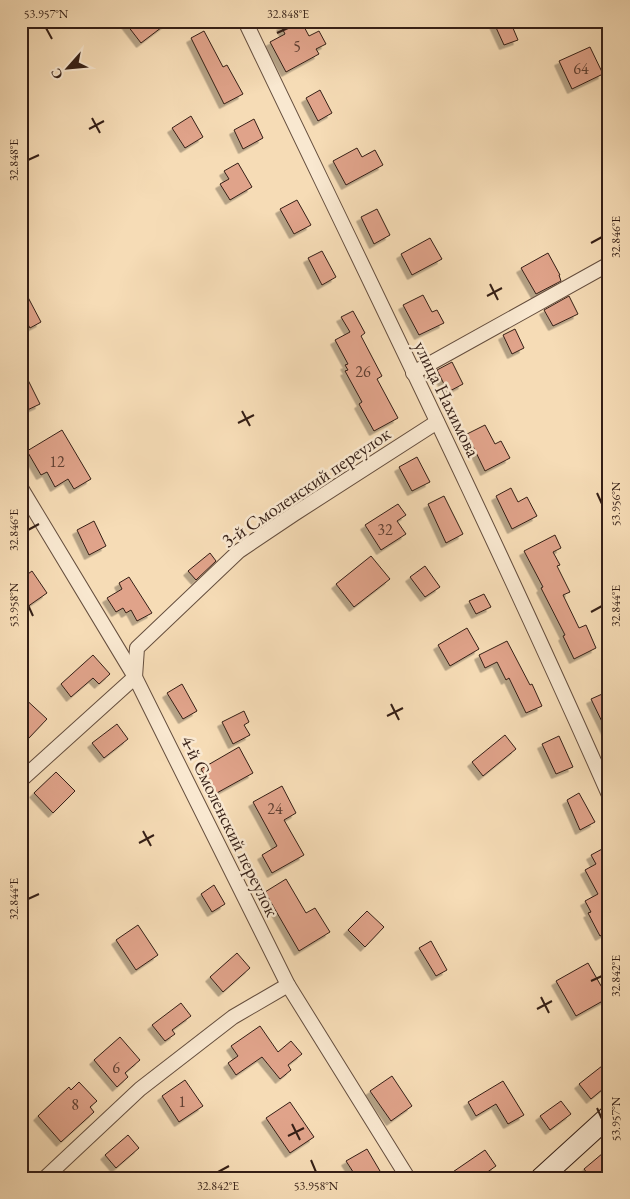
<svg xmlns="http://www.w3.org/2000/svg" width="630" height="1199" font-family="'EB Garamond',serif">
<defs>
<filter id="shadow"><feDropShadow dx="-4.5" dy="4.5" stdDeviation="0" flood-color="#0004"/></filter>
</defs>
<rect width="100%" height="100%" fill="#f6dcb6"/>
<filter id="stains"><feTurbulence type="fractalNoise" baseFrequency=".004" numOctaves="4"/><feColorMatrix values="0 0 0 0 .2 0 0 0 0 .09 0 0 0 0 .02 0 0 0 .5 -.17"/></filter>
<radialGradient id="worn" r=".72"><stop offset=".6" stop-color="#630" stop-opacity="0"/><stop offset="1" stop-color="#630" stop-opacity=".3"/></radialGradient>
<g fill="#e0a38a" stroke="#351f16" filter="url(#shadow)">
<path d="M 124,21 L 170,21 L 141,43 Z"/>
<path d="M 291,21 L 301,21 L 309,36 L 319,31 L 326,44 L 316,49 L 319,54 L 286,72 L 270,42 L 285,34 L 281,26 Z"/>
<path d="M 493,21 L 510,21 L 518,40 L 504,45 Z"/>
<path d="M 204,31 L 223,67 L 227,65 L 243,94 L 224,104 L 191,38 Z"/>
<path d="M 590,47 L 603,74 L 572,89 L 559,61 Z"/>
<path d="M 320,90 L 332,113 L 318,121 L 306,98 Z"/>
<path d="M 191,116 L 203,137 L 185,148 L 172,128 Z"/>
<path d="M 254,119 L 263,138 L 243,149 L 234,130 Z"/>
<path d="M 357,148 L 362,157 L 375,150 L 383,165 L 346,185 L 333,161 Z"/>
<path d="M 238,163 L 252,187 L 230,200 L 220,184 L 229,179 L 224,171 Z"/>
<path d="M 297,200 L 311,225 L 294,234 L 280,209 Z"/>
<path d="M 377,209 L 390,235 L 374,244 L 361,217 Z"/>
<path d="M 430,238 L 442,259 L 412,275 L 401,254 Z"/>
<path d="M 322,251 L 336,277 L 322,285 L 308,258 Z"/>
<path d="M 548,253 L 560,275 L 559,275 L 561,281 L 536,294 L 521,268 Z"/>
<path d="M 21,284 L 41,322 L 30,328 L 26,321 L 21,324 Z"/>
<path d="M 423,295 L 432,312 L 437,310 L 444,323 L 419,335 L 403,305 Z"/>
<path d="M 569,296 L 578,314 L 553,326 L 544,310 Z"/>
<path d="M 353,311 L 365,333 L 361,336 L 382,376 L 377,379 L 398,418 L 374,431 L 359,404 L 362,402 L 345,371 L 348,370 L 345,365 L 348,364 L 335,340 L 350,332 L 341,317 Z"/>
<path d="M 515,329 L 524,348 L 512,354 L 503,335 Z"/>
<path d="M 452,362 L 463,384 L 448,392 L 437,370 Z"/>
<path d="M 21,366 L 40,404 L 21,413 Z"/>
<path d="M 485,425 L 495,444 L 501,441 L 510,458 L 485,471 L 467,434 Z"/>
<path d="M 62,430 L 91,479 L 74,489 L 68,479 L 55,487 L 47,472 L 41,475 L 27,451 Z"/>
<path d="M 417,457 L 430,482 L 412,491 L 399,467 Z"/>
<path d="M 511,488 L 518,502 L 527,497 L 537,516 L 512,529 L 496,496 Z"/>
<path d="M 444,496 L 463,534 L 446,543 L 428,504 Z"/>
<path d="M 398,504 L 406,515 L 397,521 L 406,534 L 381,550 L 365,525 Z"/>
<path d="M 94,521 L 106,546 L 89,555 L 77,530 Z"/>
<path d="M 555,535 L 561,548 L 553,552 L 560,565 L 557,566 L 570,592 L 563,595 L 579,628 L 586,625 L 596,648 L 574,659 L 563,636 L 565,635 L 541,588 L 543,587 L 524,551 Z"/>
<path d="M 210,553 L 216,561 L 196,580 L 188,571 Z"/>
<path d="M 371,556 L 390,579 L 354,607 L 336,584 Z"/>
<path d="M 425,566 L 440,587 L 425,597 L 410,577 Z"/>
<path d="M 32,571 L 47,593 L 27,607 L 21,599 L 21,579 Z"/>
<path d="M 129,577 L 152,613 L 137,621 L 131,610 L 126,613 L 123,608 L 116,612 L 107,598 L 122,589 L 119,583 Z"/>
<path d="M 484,594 L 491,607 L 476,614 L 469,601 Z"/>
<path d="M 467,628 L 479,649 L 450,666 L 438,645 Z"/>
<path d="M 507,641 L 530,685 L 532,684 L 542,706 L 526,713 L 509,678 L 506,680 L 497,662 L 485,668 L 479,655 Z"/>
<path d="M 93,655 L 110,674 L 99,684 L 93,678 L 71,697 L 61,684 Z"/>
<path d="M 182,684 L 197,711 L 183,719 L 167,693 Z"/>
<path d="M 609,691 L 609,736 L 591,699 Z"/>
<path d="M 21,695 L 47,719 L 28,739 L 21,732 Z"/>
<path d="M 244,711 L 249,722 L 244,725 L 250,735 L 233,744 L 222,722 Z"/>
<path d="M 117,724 L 128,739 L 104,758 L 92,743 Z"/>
<path d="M 505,735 L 516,749 L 483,776 L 472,762 Z"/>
<path d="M 559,736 L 573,767 L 556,774 L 542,744 Z"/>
<path d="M 239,747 L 253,773 L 215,794 L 201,769 Z"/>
<path d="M 56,772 L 75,791 L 53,813 L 34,793 Z"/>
<path d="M 282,786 L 296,813 L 284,820 L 304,855 L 272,873 L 262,855 L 277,846 L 253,802 Z"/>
<path d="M 579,793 L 595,822 L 580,830 L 567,800 Z"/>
<path d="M 604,848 L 609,856 L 609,931 L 600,936 L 588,913 L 591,912 L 585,901 L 598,894 L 585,870 L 596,864 L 591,855 Z"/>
<path d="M 286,879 L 306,913 L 315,908 L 330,932 L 299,951 L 265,892 Z"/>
<path d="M 214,885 L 225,904 L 212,912 L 201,894 Z"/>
<path d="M 367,911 L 384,927 L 365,947 L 348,930 Z"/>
<path d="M 138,925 L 158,955 L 136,970 L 116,940 Z"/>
<path d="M 431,941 L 447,970 L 436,976 L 419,948 Z"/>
<path d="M 237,953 L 250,968 L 223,992 L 210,977 Z"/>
<path d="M 588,963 L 608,998 L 576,1016 L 556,981 Z"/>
<path d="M 181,1003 L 191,1016 L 172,1030 L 175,1034 L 165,1041 L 152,1025 Z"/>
<path d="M 260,1026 L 278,1052 L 291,1041 L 302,1054 L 288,1065 L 291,1070 L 280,1079 L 262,1057 L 236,1075 L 228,1063 L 238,1056 L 231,1046 Z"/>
<path d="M 120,1037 L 140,1060 L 125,1073 L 128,1077 L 117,1087 L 94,1060 Z"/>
<path d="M 602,1066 L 609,1076 L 609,1084 L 591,1099 L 579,1084 Z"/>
<path d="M 392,1076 L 412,1106 L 391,1121 L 370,1091 Z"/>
<path d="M 185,1080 L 203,1106 L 179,1122 L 162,1096 Z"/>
<path d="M 503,1081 L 524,1115 L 508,1124 L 496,1104 L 476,1116 L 468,1102 Z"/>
<path d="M 79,1082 L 97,1101 L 90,1107 L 94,1112 L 61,1142 L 38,1116 L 69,1087 L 71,1090 Z"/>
<path d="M 561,1101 L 571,1114 L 550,1130 L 540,1116 Z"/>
<path d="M 290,1102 L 314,1137 L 290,1153 L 266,1118 Z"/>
<path d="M 128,1135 L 139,1148 L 116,1168 L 105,1155 Z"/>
<path d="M 609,1148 L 609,1172 L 601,1178 L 591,1178 L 584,1169 Z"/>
<path d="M 367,1149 L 380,1171 L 369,1178 L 357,1178 L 346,1161 Z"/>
<path d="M 485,1150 L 496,1166 L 479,1178 L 444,1178 Z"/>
</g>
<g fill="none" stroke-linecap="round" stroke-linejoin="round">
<g stroke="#654e3e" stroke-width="16">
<g id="street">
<path d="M 245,21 C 368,278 494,534 609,795"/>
<path d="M 413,373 L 609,264"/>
<path d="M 21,488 L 135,677 L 288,985 L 408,1178"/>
<path d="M 21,780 L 135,677 L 137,648 L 239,551 L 294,514 L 437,422"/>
<path d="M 45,1178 L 140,1089 L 233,1017 L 288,985"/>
</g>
</g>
<g stroke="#351f16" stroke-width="22">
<path id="secondary" d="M 541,1178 L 609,1116"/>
</g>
<use href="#street" stroke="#f9e8d0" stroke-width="14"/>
<use href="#secondary" stroke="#f9e8d0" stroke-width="20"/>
</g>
<path fill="none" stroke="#351f16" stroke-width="2" d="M 46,28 L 52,39M 277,33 L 288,28M 92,118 L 100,133M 89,129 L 104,121M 28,160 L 39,155M 591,243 L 602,237M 490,284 L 498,300M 487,296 L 502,288M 242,411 L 250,426M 238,423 L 254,415M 597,493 L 602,504M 28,530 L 39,524M 28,605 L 33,616M 591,612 L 602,606M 391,704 L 399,720M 387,716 L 403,708M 143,831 L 151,846M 139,843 L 154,835M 28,899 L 39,894M 591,981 L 602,976M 541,997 L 549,1013M 537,1009 L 552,1001M 597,1108 L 602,1119M 292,1124 L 300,1140M 288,1136 L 304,1128M 311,1160 L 316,1172M 218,1172 L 229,1166"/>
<g text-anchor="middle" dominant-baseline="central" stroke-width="5" stroke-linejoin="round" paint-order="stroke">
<g font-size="16" fill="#604033">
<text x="297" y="46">5</text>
<text x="581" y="68">64</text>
<text x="363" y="371">26</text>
<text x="57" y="461">12</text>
<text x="385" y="529">32</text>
<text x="275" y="808">24</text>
<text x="116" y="1067">6</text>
<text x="182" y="1101">1</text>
<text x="75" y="1104">8</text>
</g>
<g font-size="19" fill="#351f16" stroke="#f9e8d0">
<text transform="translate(447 399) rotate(64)">улица Нахимова</text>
<text transform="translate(306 487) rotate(-34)">3-й Смоленский переулок</text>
<text transform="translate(230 826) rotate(64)">4-й Смоленский переулок</text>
</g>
</g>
<rect width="630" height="1199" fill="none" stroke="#f6dcb6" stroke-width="55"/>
<g transform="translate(68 68) rotate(243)" stroke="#f9e8d0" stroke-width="4" paint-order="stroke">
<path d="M0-4L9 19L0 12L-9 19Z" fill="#351f16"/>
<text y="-8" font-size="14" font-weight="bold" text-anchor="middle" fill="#351f16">С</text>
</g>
<rect x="28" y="28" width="574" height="1144" fill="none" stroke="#351f16" stroke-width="2"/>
<g font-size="12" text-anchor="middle" fill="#351f16">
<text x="46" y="18">53.957°N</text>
<text x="288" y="18">32.848°E</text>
<text transform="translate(14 160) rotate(-90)" y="4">32.848°E</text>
<text transform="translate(616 237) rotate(-90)" y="4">32.846°E</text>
<text transform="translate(616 504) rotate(-90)" y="4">53.956°N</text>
<text transform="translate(14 530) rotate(-90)" y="4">32.846°E</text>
<text transform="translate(14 605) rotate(-90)" y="4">53.958°N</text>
<text transform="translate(616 606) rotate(-90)" y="4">32.844°E</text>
<text transform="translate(14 899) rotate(-90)" y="4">32.844°E</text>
<text transform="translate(616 976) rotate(-90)" y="4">32.842°E</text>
<text transform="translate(616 1119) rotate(-90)" y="4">53.957°N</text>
<text x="218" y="1190">32.842°E</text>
<text x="316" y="1190">53.958°N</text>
</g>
<rect width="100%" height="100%" filter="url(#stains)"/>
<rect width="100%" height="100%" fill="url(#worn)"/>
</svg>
